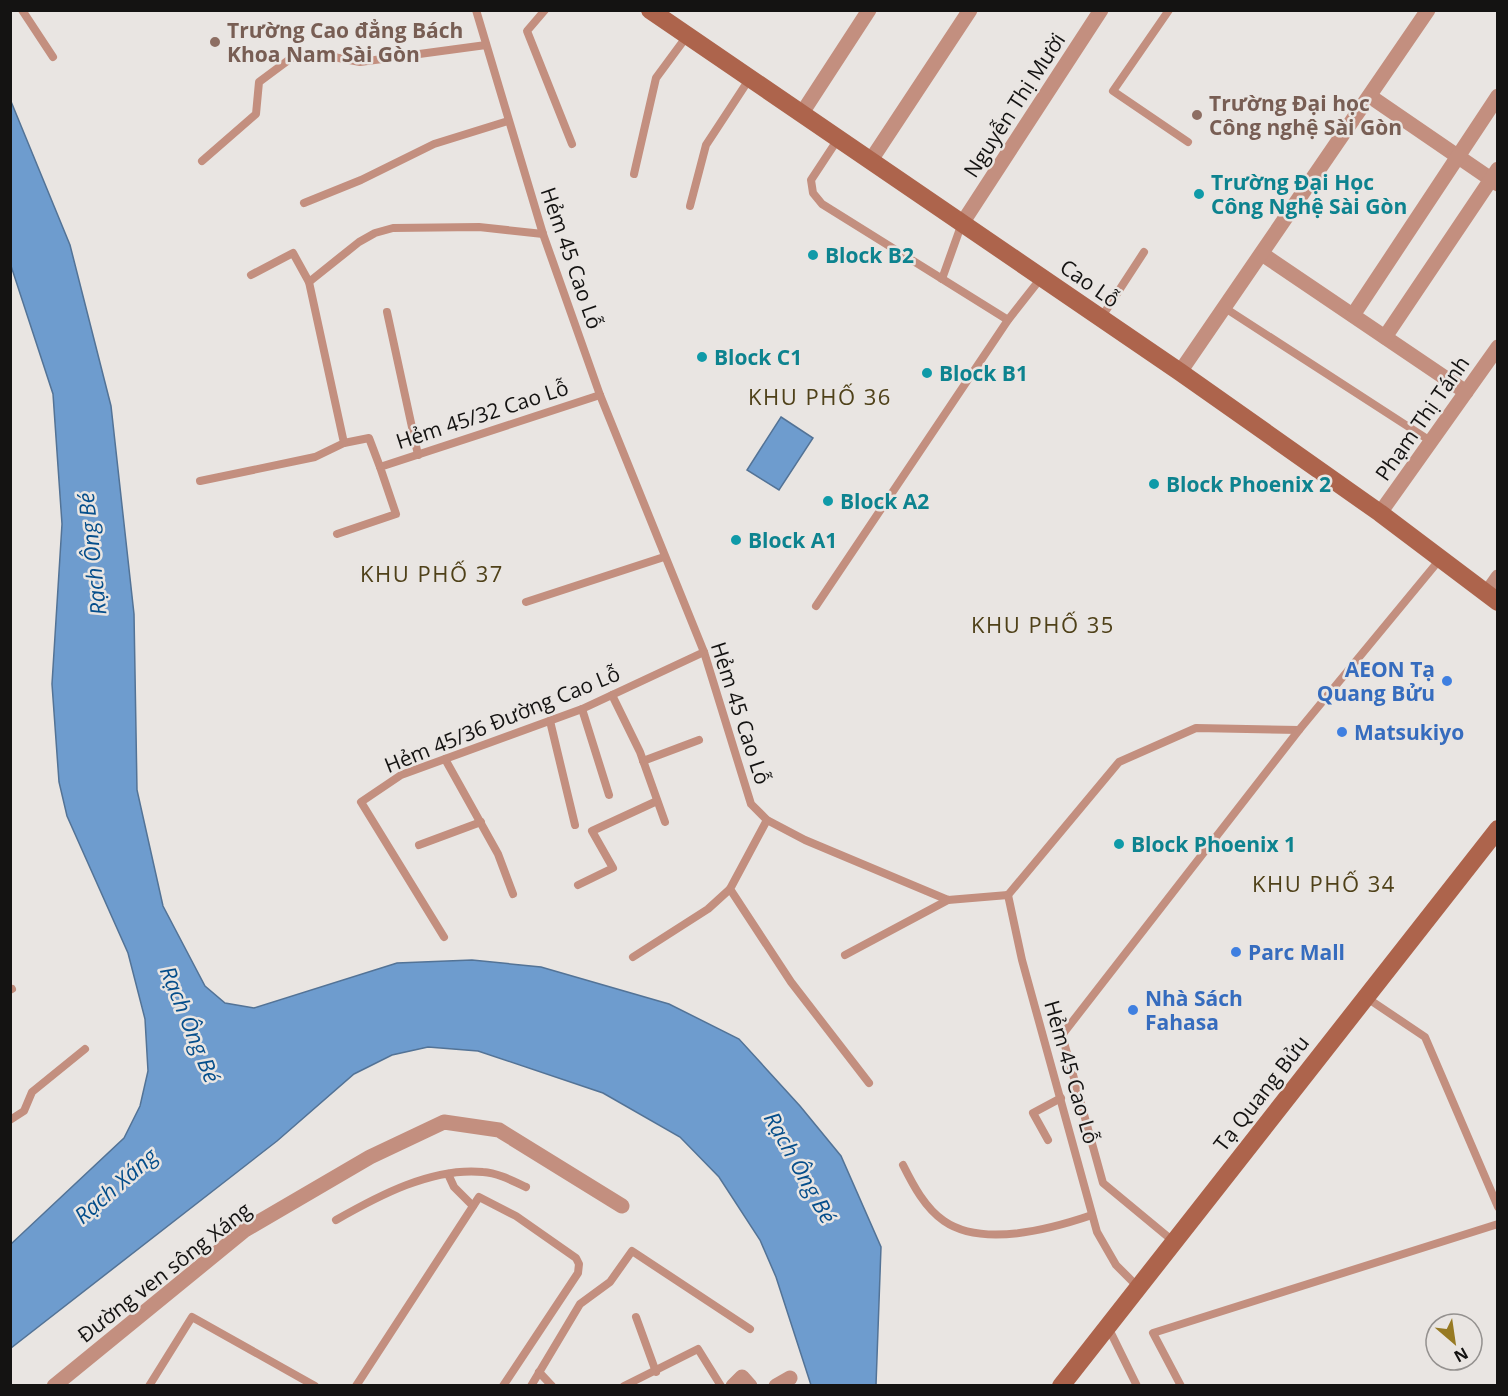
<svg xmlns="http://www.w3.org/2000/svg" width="1508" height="1396" font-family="'Open Sans',sans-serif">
<rect width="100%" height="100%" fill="#e9e5e2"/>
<g fill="#6e9cce" stroke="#537396" stroke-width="1.5">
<path d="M 10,99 L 70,245 L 111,406 L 134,614 L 137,790 L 163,906 L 205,986 L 225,1003 L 254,1008 L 397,963 L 472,960 L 541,967 L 669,1004 L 739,1039 L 800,1106 L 841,1156 L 881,1247 L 876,1385 L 811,1385 L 776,1277 L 760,1240 L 719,1177 L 680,1137 L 603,1093 L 478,1051 L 428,1047 L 392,1055 L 354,1074 L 277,1141 L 11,1348 L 11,1244 L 124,1138 L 140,1106 L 148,1071 L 145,1019 L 128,953 L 67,816 L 59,782 L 52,684 L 62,524 L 53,394 L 11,266 Z"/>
<path d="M 781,417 L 813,438 L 779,490 L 747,470 Z"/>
</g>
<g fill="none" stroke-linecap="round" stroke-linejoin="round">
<g stroke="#c38f7f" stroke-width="8">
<path d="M 22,10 L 53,57"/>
<path d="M 476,10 L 543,234 L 600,395 L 704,652 L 751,804 L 767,820 L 805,840 L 948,900 L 1008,895"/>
<path d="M 545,10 L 527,31 L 572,144"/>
<path d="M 1169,10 L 1113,91 L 1188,142"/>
<path d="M 838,139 L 811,180 L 813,193 L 822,204 L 1008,320"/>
<path d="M 202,161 L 256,114 L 259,82 L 294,56 L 323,55 L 360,62 L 486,45"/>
<path d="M 634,174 L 656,78 L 687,36"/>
<path d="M 304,203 L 361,180 L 434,144 L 508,121"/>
<path d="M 690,206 L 706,145 L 750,78"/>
<path d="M 942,279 L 962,223"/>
<path d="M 309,282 L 359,242 L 375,233 L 393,228 L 479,227 L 543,234"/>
<path d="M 1225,308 L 1432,442"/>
<path d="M 387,312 L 418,455"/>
<path d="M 1101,318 L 1144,252"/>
<path d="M 344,443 L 369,438 L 380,467"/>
<path d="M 200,481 L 315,457 L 344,443 L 309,282 L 293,253 L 251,275"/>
<path d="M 337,534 L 396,514 L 380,467 L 600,395"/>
<path d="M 526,602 L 664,557"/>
<path d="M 816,606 L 1008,320 L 1041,278"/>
<path d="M 612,695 L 640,752 L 665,822"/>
<path d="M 582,709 L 609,795"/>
<path d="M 550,721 L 575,825"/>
<path d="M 445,759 L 498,854 L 513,894"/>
<path d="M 643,761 L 699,740"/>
<path d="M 767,820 L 730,889 L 791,982 L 869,1083"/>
<path d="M 419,845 L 481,822"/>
<path d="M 578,885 L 613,868 L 592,831 L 657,801"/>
<path d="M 1008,895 L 1119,762 L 1196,728 L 1299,730 L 1441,558"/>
<path d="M 1008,895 L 1022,960 L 1097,1232 L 1116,1265 L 1137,1286"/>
<path d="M 444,937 L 361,802 L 401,775 L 582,709 L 704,652"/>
<path d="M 845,955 L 948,900"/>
<path d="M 633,957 L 708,909 L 730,889"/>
<path d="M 10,990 L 12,989"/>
<path d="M 1367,998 L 1425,1037 L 1498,1207"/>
<path d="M 10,1120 L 24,1111 L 32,1092 L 85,1049"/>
<path d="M 1048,1140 L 1033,1113 L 1061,1098"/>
<path d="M 903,1165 C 913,1185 925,1208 944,1221 C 983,1248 1051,1229 1092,1215"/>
<path d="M 448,1174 L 454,1187 L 473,1206"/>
<path d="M 336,1220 C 378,1196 432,1167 483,1172 C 498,1173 513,1181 526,1187"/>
<path d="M 1173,1241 L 1103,1183 L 1062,1035 L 1299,730"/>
<path d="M 636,1317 L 656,1372"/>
<path d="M 1108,1327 L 1137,1386"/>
<path d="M 539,1372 L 552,1386"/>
<path d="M 149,1386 L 192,1317 L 315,1386"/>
<path d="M 356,1386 L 479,1197 L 516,1216 L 576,1258 L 579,1264 L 578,1273 L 503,1386"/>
<path d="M 531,1386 L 580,1304 L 610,1282 L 632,1251 L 750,1329"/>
<path d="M 624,1386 L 698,1349 L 721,1386"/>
<path d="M 1181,1386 L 1153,1333 L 1498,1224"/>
</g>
<g stroke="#c38f7f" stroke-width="15">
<path d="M 1371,97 L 1498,184"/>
<path d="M 802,113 L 869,10"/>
<path d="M 871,160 L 970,10"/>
<path d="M 963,222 L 1101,10"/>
<path d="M 1262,254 L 1466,392"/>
<path d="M 1353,315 L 1498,96"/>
<path d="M 1385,337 L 1498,169"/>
<path d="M 1180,372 L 1428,10"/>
<path d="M 1380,513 L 1498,347"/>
<path d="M 1486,594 L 1498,577"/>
<path d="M 54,1386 L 245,1230 L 370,1157 L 444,1122 L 499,1130 L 622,1206"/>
<path d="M 733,1386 L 742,1377 L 750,1386"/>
<path d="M 776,1386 L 790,1378"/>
</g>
<g stroke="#ad644c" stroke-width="18">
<path d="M 650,10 L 1180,372 L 1380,513 L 1498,602"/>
<path d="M 1061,1386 L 1498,829"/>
</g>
</g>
<g fill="#8d6e63" stroke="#e9e5e2" stroke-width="2">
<circle cx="215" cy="42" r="6"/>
<circle cx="1197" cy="115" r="6"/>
</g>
<g fill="#0f9aa8" stroke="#e9e5e2" stroke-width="2">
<circle cx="1199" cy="194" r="6"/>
<circle cx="813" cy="255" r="6"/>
<circle cx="702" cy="357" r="6"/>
<circle cx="927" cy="373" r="6"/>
<circle cx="1154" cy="484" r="6"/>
<circle cx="828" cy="501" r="6"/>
<circle cx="736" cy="540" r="6"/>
<circle cx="1119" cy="844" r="6"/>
</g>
<g fill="#3f7fe0" stroke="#e9e5e2" stroke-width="2">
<circle cx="1447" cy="681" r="6"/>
<circle cx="1342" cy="732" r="6"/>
<circle cx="1236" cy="952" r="6"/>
<circle cx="1133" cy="1010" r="6"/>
</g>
<g text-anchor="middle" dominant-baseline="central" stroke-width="5" stroke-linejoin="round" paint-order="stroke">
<g font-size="21" font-weight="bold" fill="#785e54" stroke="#e9e5e2" text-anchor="start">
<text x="227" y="30">Trường Cao đẳng Bách<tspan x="227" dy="24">Khoa Nam Sài Gòn</tspan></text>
<text x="1209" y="103">Trường Đại học<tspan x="1209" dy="24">Công nghệ Sài Gòn</tspan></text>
</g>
<g font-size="21" fill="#141312" stroke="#e9e5e2">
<text transform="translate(1014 105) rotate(-57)">Nguyễn Thị Mười</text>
<text transform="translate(572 258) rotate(71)">Hẻm 45 Cao Lỗ</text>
<text transform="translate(1090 283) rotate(35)">Cao Lỗ</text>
<text transform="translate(482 414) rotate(-18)">Hẻm 45/32 Cao Lỗ</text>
<text transform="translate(1422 418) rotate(-55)">Phạm Thị Tánh</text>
<text transform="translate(741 713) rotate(72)">Hẻm 45 Cao Lỗ</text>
<text transform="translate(502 719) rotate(-22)">Hẻm 45/36 Đường Cao Lỗ</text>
<text transform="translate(1072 1072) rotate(74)">Hẻm 45 Cao Lỗ</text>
<text transform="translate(1261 1093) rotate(-52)">Tạ Quang Bửu</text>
<text transform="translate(164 1272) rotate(-38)">Đường ven sông Xáng</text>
</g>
<g font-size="21" font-weight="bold" fill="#0d838f" stroke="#e9e5e2" text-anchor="start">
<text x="1211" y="182">Trường Đại Học<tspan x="1211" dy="24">Công Nghệ Sài Gòn</tspan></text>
<text x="825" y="255">Block B2</text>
<text x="714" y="357">Block C1</text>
<text x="939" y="373">Block B1</text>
<text x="1166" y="484">Block Phoenix 2</text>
<text x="840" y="501">Block A2</text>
<text x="748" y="540">Block A1</text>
<text x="1131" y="844">Block Phoenix 1</text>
</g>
<g font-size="21" font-weight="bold" fill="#366cbe" stroke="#e9e5e2" text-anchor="start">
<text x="1435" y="669" text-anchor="end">AEON Tạ<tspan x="1435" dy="24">Quang Bửu</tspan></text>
<text x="1354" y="732">Matsukiyo</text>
<text x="1248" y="952">Parc Mall</text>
<text x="1145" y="998">Nhà Sách<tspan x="1145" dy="24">Fahasa</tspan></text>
</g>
<g font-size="22" letter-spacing="1.5" fill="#4f4119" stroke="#e9e5e2">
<text x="820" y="396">KHU PHỐ 36</text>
<text x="432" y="573">KHU PHỐ 37</text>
<text x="1043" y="624">KHU PHỐ 35</text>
<text x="1324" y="883">KHU PHỐ 34</text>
</g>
<g font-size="22" font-style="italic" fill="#054e8b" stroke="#e9e5e2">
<text transform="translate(91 554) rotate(-96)">Rạch Ông Bé</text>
<text transform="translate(191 1024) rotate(68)">Rạch Ông Bé</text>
<text transform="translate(801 1167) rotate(61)">Rạch Ông Bé</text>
<text transform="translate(115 1185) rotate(-41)">Rạch Xáng</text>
</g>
</g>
<rect width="1508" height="1396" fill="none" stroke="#141312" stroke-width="24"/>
<g transform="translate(1454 1342) rotate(151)"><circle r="28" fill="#e9e5e2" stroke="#94918f" stroke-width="1.5"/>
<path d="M0-4.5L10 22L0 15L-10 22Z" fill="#977a23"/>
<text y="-9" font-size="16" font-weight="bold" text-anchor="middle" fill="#141312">N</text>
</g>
</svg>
